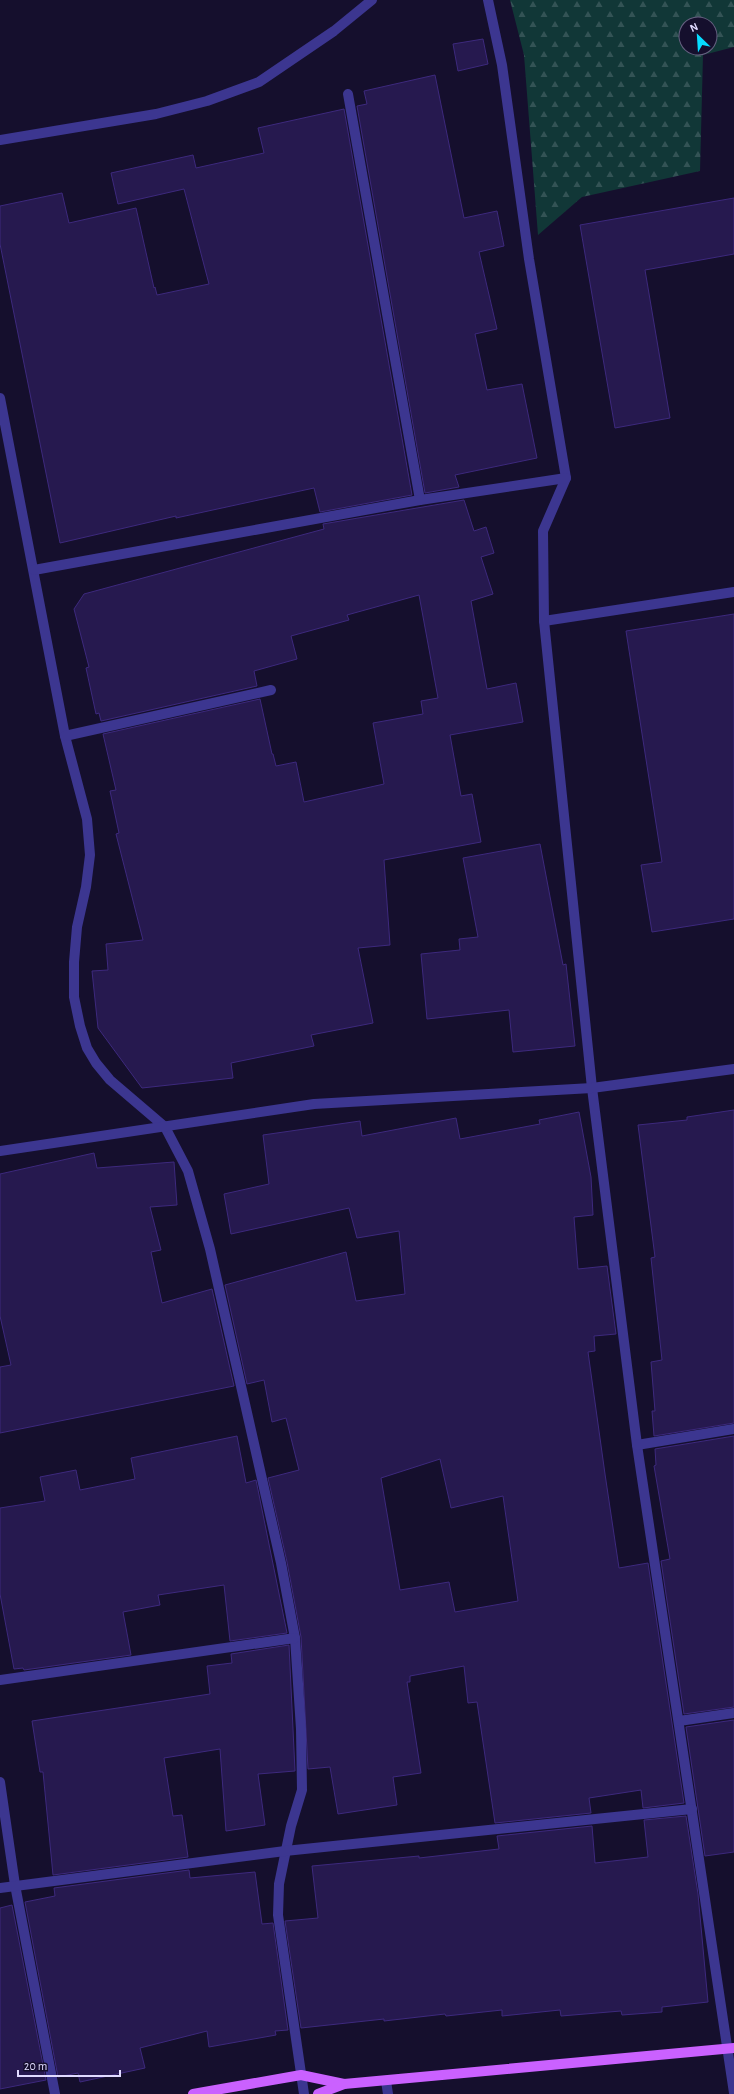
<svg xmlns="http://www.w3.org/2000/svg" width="734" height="2094" font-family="'Alegreya Sans',sans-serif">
<defs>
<pattern id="forest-firs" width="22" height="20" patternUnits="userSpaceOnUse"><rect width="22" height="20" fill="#113737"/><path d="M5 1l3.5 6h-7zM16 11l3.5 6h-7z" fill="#335355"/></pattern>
</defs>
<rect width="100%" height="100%" fill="#150f2d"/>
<path fill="url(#forest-firs)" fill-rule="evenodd" d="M 510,0 L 734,0 L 734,47 L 703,55 L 700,171 L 582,197 L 538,235 L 524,55 ZM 686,24 L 710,24 L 710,48 L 686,48 Z"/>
<g fill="#26194f" stroke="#3d297d" fill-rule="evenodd">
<path d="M 483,39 L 488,64 L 458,71 L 453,44 Z"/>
<path d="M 435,75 L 464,218 L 497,211 L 504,246 L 479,252 L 497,329 L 475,334 L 487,390 L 522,384 L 537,458 L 455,475 L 459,487 L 425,493 L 357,106 L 367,104 L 364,91 Z"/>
<path d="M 344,109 L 412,495 L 320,512 L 314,488 L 176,518 L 176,516 L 60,543 L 0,244 L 0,206 L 62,193 L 69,223 L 136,208 L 154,288 L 155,287 L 157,295 L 209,284 L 184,189 L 118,204 L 111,173 L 193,155 L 196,168 L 264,153 L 258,128 Z"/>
<path d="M 734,198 L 734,254 L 645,270 L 670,418 L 615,428 L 580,225 Z"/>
<path d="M 464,500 L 474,531 L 486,527 L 494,553 L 481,557 L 493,594 L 471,601 L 487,689 L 516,683 L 523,722 L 450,735 L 461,796 L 472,794 L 481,842 L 384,860 L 390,945 L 358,948 L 373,1023 L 311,1035 L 314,1046 L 231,1063 L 233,1078 L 142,1088 L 98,1028 L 92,971 L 108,970 L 106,944 L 143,940 L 116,834 L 119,833 L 110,791 L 116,790 L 103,734 L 260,699 L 272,754 L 273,754 L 276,766 L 296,762 L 304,802 L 384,784 L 373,723 L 423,714 L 421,701 L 438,698 L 419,595 L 347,615 L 349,620 L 291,636 L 297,659 L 254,671 L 257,686 L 101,721 L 99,713 L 96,714 L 86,668 L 89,667 L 74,609 L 84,594 L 324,529 L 323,524 Z"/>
<path d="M 734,614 L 734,919 L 652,932 L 641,865 L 662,862 L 626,631 Z"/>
<path d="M 540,844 L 563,965 L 566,964 L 575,1046 L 513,1052 L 509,1010 L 427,1019 L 421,954 L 460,950 L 459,939 L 478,937 L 463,858 Z"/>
<path d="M 734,1110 L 734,1423 L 654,1436 L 652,1411 L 655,1411 L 651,1362 L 662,1360 L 651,1258 L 655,1257 L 638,1125 L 687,1120 L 687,1117 Z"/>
<path d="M 579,1112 L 591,1177 L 593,1215 L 574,1217 L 578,1269 L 607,1266 L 616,1334 L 594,1336 L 595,1351 L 588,1352 L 605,1474 L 619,1568 L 648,1563 L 684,1803 L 643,1808 L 641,1790 L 589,1798 L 591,1813 L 495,1823 L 477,1702 L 468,1703 L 464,1666 L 410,1676 L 410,1682 L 407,1682 L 421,1773 L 393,1777 L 397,1805 L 338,1814 L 330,1767 L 308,1769 L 301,1637 L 287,1562 L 268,1478 L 299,1470 L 286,1418 L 272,1422 L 264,1380 L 247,1384 L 225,1285 L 346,1252 L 356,1301 L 405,1294 L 399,1231 L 357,1238 L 349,1208 L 231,1234 L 224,1194 L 269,1184 L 263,1135 L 360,1121 L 362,1136 L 456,1118 L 460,1139 L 540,1124 L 539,1120 ZM 440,1459 L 451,1508 L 503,1496 L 518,1601 L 455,1612 L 449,1582 L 400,1590 L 381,1478 Z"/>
<path d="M 94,1153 L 97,1168 L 174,1162 L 177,1205 L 150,1207 L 161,1250 L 151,1252 L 162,1303 L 212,1289 L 234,1386 L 0,1433 L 0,1367 L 11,1365 L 0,1316 L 0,1174 Z"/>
<path d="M 237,1436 L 246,1483 L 256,1480 L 287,1633 L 230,1641 L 224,1585 L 158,1595 L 160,1605 L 123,1612 L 131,1655 L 24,1670 L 23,1668 L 14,1669 L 0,1594 L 0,1508 L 45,1501 L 40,1477 L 76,1470 L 80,1490 L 135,1479 L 131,1458 Z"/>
<path d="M 734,1436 L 734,1707 L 684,1714 L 661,1561 L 670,1559 L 654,1466 L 656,1465 L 655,1449 Z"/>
<path d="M 289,1645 L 295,1771 L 258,1774 L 265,1825 L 226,1831 L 220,1749 L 164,1758 L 173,1816 L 182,1815 L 188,1857 L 53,1875 L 43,1772 L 40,1772 L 32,1721 L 210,1694 L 207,1666 L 232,1663 L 231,1654 Z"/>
<path d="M 734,1720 L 734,1852 L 705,1856 L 686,1727 Z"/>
<path d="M 686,1816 L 698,1894 L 708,2002 L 662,2007 L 662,2012 L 622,2015 L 621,2011 L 561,2016 L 560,2010 L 502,2016 L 502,2010 L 446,2016 L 445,2014 L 384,2021 L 384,2019 L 301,2028 L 285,1921 L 318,1918 L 312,1866 L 419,1856 L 419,1858 L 499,1849 L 497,1836 L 592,1826 L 595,1863 L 648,1857 L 644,1820 Z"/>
<path d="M 189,1870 L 190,1878 L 255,1872 L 262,1924 L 273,1923 L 288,2030 L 275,2031 L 276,2035 L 209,2047 L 207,2031 L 140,2048 L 145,2068 L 80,2082 L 78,2073 L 58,2077 L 25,1902 L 55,1896 L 54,1888 Z"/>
<path d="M 12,1905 L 46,2080 L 0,2089 L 0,1908 Z"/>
</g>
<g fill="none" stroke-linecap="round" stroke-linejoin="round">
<path stroke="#3c3690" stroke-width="10" d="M 544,621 L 734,592"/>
<g stroke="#3c3690" stroke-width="10">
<path d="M 488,0 L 502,65 L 529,259 L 566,478 L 543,531 L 544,621 L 592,1088 L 637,1445 L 734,2093"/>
<path d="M 348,94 L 420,500"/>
<path d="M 0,140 L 156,114 L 207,101 L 259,82 L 334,31 L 372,0"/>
<path d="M 0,398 L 65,736 L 87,819 L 90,855 L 86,887 L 77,927 L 74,962 L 74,997 L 80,1026 L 87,1048 L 96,1063 L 110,1080 L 165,1127 L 188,1171 L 210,1249 L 281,1563 L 295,1638 L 301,1729 L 302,1790 L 291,1826 L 279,1884 L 278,1915 L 304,2094"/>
<path d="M 34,570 L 420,500 L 566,478"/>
<path d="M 65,736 L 271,690"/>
<path d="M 0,1151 L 314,1104 L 592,1088 L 734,1069"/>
<path d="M 637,1445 L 734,1429"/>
<path d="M 0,1680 L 295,1638"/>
<path d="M 679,1721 L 734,1713"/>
<path d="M 0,1782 L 15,1885 L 55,2094"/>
<path d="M 0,1888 L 285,1851 L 692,1809"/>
<path d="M 386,2081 L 388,2094"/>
</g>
<g stroke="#ca61ff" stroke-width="10">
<path d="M 193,2094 L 301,2075 L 344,2084"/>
<path d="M 318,2094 L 344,2084 L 734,2048"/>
</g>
</g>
<g transform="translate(698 36) rotate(335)"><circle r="19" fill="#150f2d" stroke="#666081"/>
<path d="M0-3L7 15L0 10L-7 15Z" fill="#06dcff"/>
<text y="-6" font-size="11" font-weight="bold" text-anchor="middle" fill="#e0daff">N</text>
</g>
<path d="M18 2070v6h102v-6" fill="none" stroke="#e0daff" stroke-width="2"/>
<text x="24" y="2070" font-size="12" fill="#e0daff" stroke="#150f2d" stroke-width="3" paint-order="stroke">20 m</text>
</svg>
